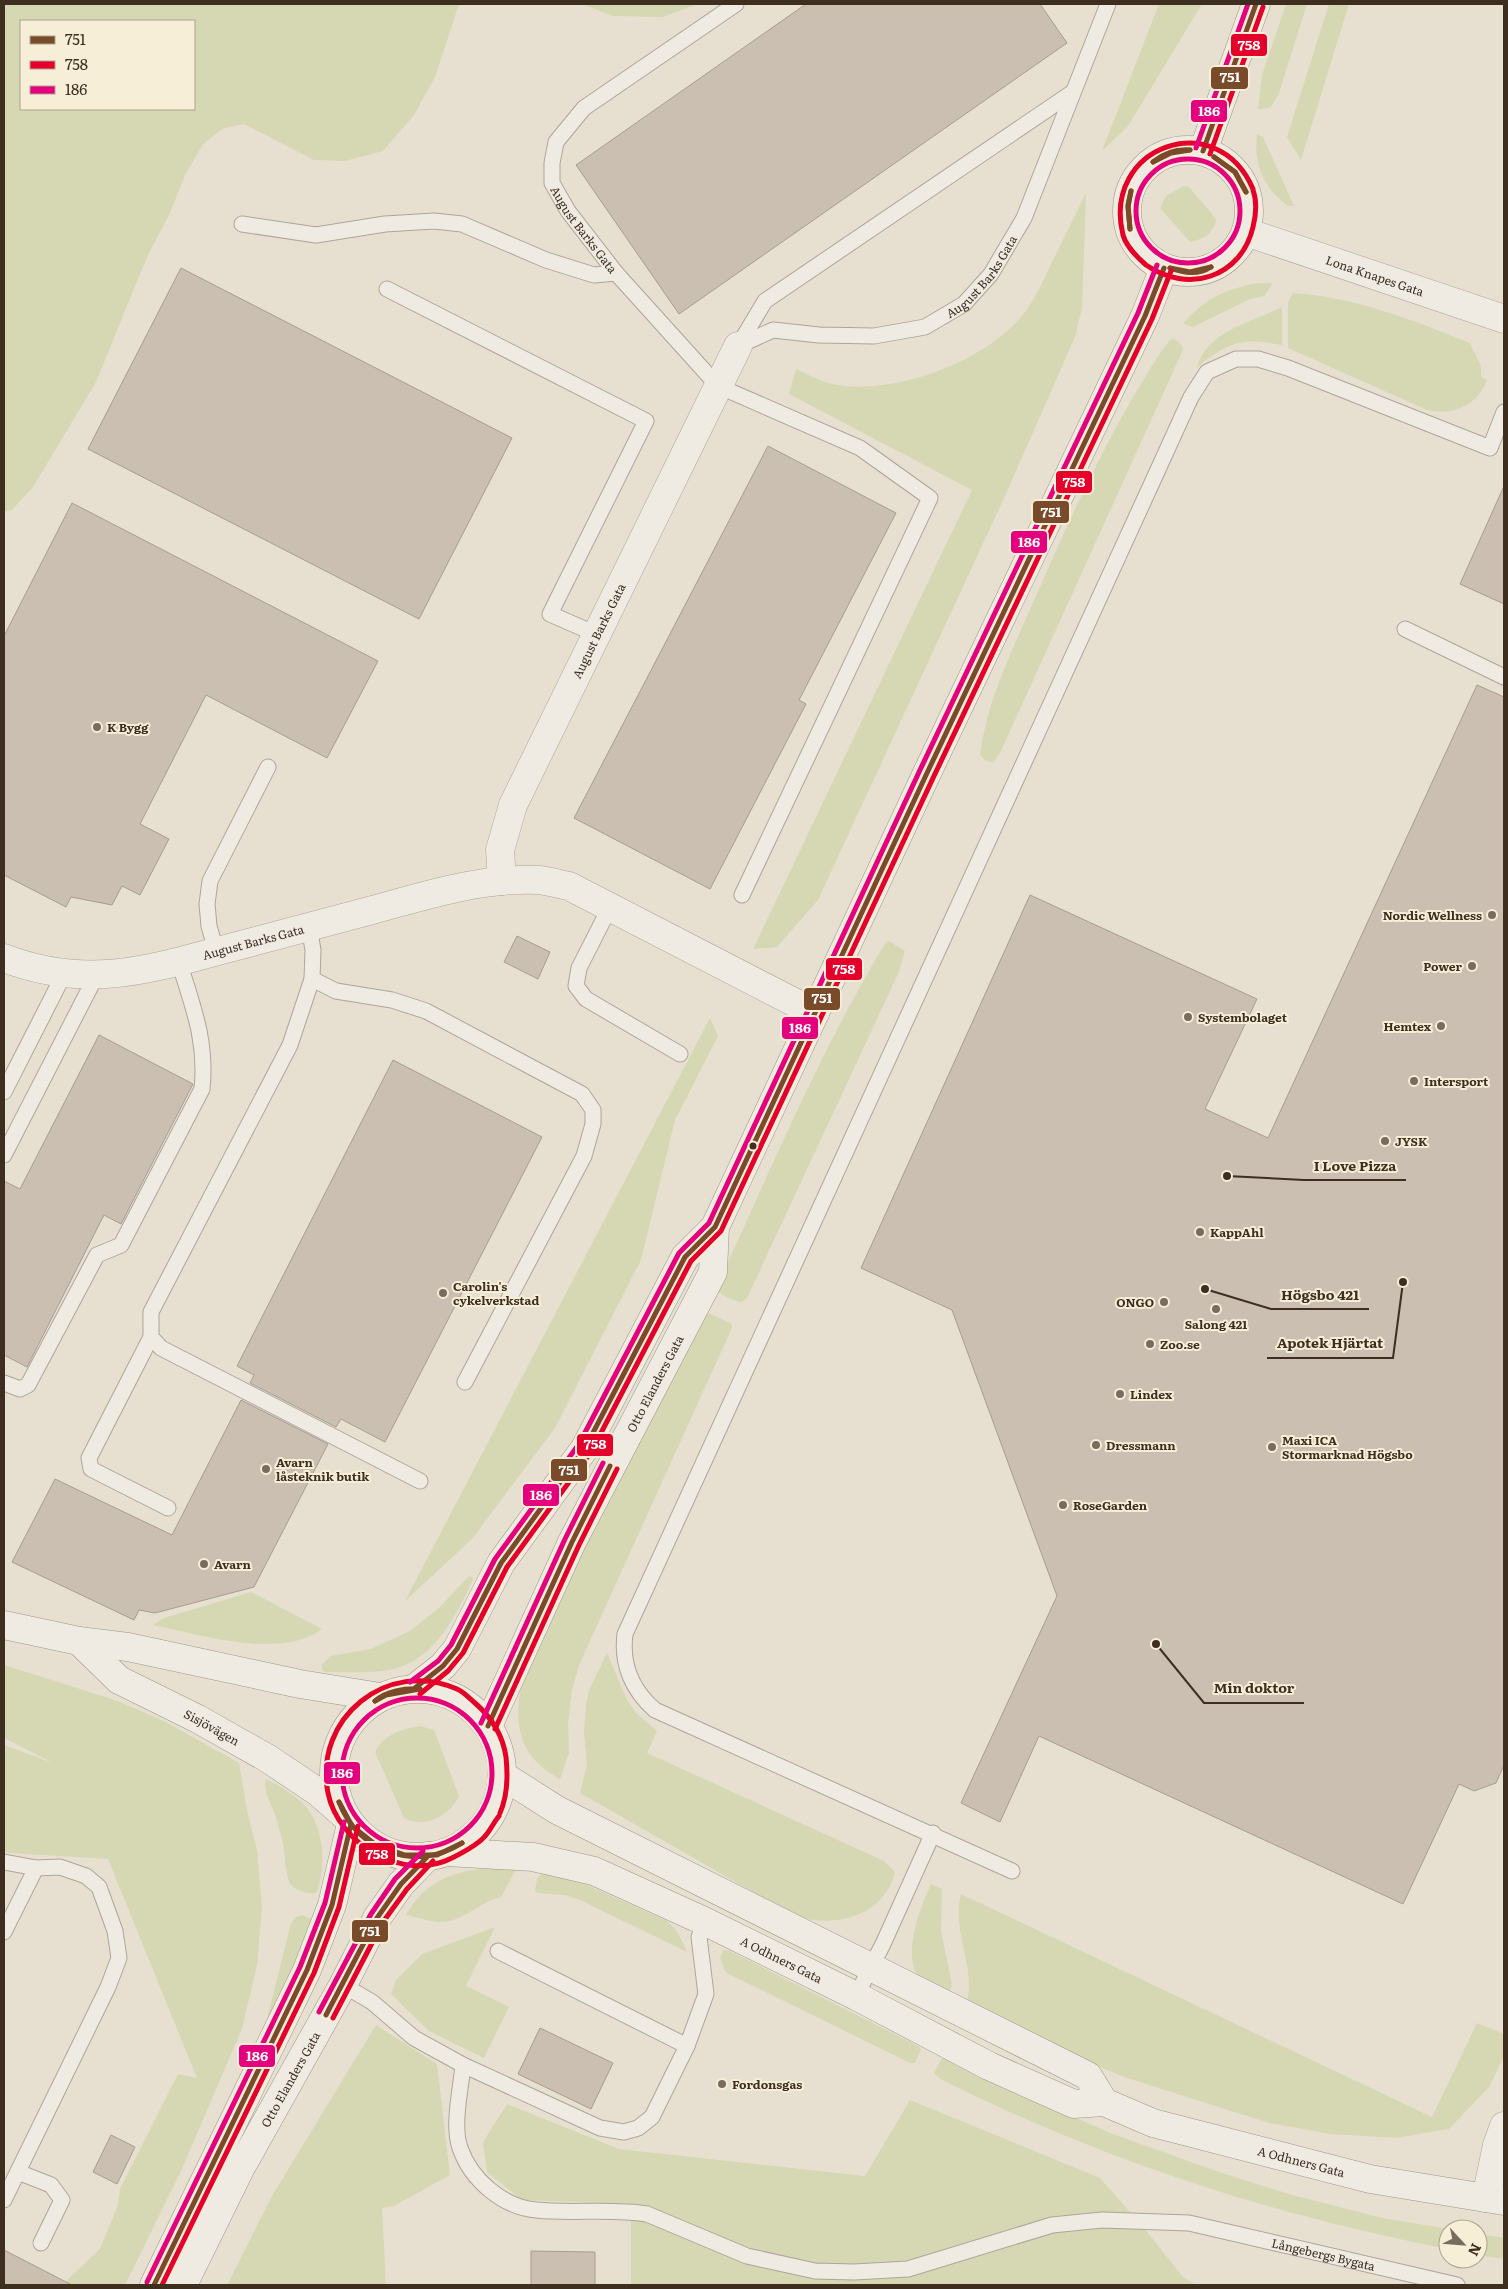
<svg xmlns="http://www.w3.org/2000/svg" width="1508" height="2289" font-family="Literata,serif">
<rect width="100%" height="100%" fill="#e7e0d1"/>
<g fill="#d6d7b3" fill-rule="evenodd">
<path d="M 4,4 L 461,4 L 457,10 L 435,77 L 414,115 L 383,151 L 345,161 L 314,160 L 244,124 L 224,128 L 204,143 L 186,173 L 169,215 L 147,257 L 96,382 L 33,487 L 12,510 L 4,512 ZM 21,21 L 194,21 L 194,109 L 21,109 Z"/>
<path d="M 582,4 L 698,4 L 663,17 L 613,16 Z"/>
<path d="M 1159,4 L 1202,4 L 1128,126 L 1102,151 Z"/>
<path d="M 1286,4 L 1307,4 L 1278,96 L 1270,108 L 1258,109 L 1262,75 Z"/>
<path d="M 1329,4 L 1349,4 L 1301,160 L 1287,137 Z"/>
<path d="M 1257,134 L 1263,137 L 1294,206 L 1288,206 C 1264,188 1253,165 1257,134 Z"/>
<path d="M 1184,186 L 1189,187 L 1216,219 C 1214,234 1204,239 1190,242 L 1160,208 L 1166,196 Z"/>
<path d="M 1086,193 L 1082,308 L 1075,337 L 1005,496 L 818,900 L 777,947 L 753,949 L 972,490 L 789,394 L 796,369 C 806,373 817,380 828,383 C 889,399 992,361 1028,308 C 1039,292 1047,272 1056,254 C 1066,234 1076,213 1086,193 Z"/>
<path d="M 1257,283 L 1272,283 L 1270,288 L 1264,296 L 1250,299 L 1193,327 L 1183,324 C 1205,298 1224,290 1257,283 Z"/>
<path d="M 1293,293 C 1355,297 1413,320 1470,343 L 1481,366 L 1481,376 L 1487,380 C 1477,406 1453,416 1427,410 L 1288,348 L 1288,302 Z"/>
<path d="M 1282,307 L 1282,345 C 1242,337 1229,342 1197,367 C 1208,330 1250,323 1282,307 Z"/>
<path d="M 1174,339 L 1182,345 L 1183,350 L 1000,753 L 993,763 L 985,760 L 980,755 C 987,699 1013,649 1035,598 C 1073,512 1111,427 1163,349 L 1170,340 Z"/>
<path d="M 889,941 L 905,951 L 898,974 L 747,1298 L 742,1302 C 733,1301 724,1296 717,1291 L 717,1286 C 770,1171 820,1051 886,942 Z"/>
<path d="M 710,1018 L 718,1036 L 675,1120 L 641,1260 L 555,1428 L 472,1539 L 405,1601 Z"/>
<path d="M 706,1312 L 730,1323 L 732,1326 L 731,1330 L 579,1665 L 572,1690 L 568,1724 L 569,1753 L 560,1779 C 519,1757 514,1727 521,1685 L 585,1541 Z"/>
<path d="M 469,1576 L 474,1578 C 454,1618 434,1665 383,1671 C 364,1673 344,1672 325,1672 L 322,1670 L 322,1664 L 331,1656 L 371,1649 L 410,1631 L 439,1608 Z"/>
<path d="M 251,1592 L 322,1629 C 281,1660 201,1635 153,1625 L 164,1618 Z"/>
<path d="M 607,1653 L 626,1698 L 636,1713 L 657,1731 L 647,1753 L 884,1861 L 895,1872 C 886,1911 845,1926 808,1919 C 797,1916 786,1909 776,1905 L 580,1793 L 587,1765 L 584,1732 L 586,1705 L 589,1690 Z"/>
<path d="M 4,1665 L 115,1700 L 162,1720 L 239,1763 L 247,1810 L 257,1850 L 262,1907 L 257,1965 L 242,2029 L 181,2171 L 125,2285 L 62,2285 L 100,2249 L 118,2205 L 120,2189 L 178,2074 L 197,2078 L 108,1859 L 8,1853 L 4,1851 L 4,1745 L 53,1763 L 4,1738 Z"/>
<path d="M 420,1726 L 434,1730 L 459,1796 C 449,1816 426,1829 404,1818 L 375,1752 C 384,1734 402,1729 420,1726 Z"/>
<path d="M 266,1779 C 280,1786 297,1796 307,1808 C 324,1829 327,1869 316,1893 C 308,1894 296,1891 291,1885 C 285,1877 285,1853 283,1843 C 280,1833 278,1822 274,1812 C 270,1801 263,1792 266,1779 Z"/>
<path d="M 490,1868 L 517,1868 L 501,1897 C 481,1901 465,1920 444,1922 C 433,1923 417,1917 406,1915 C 425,1881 453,1871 490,1868 Z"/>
<path d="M 543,1872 L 567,1876 L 667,1921 L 677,1931 L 687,1952 L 580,1900 L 565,1895 L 537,1893 L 535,1890 L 537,1879 Z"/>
<path d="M 931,1884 L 942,1889 L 941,1931 L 952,1984 L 949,1996 C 941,1992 929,1987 922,1981 C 900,1960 920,1907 931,1884 Z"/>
<path d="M 961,1894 L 1432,2117 L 1477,2023 L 1504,2034 L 1504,2056 L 1489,2087 L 1449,2129 L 1396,2138 L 1331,2134 L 1269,2123 L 1124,2077 L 1056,2049 L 967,2001 C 976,1967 951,1930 961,1894 Z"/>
<path d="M 302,1915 L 314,1920 L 261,2043 L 291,1923 L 296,1917 Z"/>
<path d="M 495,1927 L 466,1986 L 509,2007 L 484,2058 L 429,2031 L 391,1994 L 396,1980 L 422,1954 Z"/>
<path d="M 724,1950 L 730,1951 L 918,2046 L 921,2050 L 915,2063 L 910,2063 L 729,1974 L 725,1971 L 720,1957 Z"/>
<path d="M 376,2025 L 437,2064 L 450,2175 L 394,2206 L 382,2208 L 386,2285 L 227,2285 L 272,2196 Z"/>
<path d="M 942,2058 L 1110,2133 L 1219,2172 L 1289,2194 L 1382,2218 L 1449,2229 L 1448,2249 C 1271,2215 1101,2159 940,2079 L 934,2073 Z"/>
<path d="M 910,2100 L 1100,2178 L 1144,2228 L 1183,2277 L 1196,2285 L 631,2285 L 631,2204 L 522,2200 L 487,2172 L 483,2142 L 507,2104 L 619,2149 L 865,2176 Z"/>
<path d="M 1478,2234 L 1504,2238 L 1504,2259 L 1478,2255 Z"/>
</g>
<g fill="#cbbfb2" stroke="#a89c90">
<path d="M 806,4 L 1040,4 L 1067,43 L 679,314 L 576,165 Z"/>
<path d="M 181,268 L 512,438 L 419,619 L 88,449 Z"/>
<path d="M 768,446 L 896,513 L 799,700 L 806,704 L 710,889 L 574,818 Z"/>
<path d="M 1504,486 L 1504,604 L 1460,584 Z"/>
<path d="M 72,503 L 378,661 L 327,758 L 206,695 L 140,824 L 169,839 L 140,895 L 122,886 L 112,905 L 71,897 L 66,907 L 4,875 L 4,636 Z"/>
<path d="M 1477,685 L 1504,697 L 1504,1765 L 1496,1783 L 1474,1791 L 1459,1784 L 1403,1904 L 1039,1736 L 1000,1822 L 961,1803 L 1057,1596 L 952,1310 L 861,1268 L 1030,895 L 1257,999 L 1205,1109 L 1268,1138 Z"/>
<path d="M 517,936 L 550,952 L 538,979 L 504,962 Z"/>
<path d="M 99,1035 L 193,1084 L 121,1224 L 104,1215 L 27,1367 L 4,1355 L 4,1181 L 20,1189 Z"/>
<path d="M 393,1060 L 542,1137 L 385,1442 L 341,1419 L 336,1427 L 250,1383 L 254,1375 L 237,1366 Z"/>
<path d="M 241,1400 L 328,1444 L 254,1587 L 155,1613 L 139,1610 L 134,1620 L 12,1562 L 55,1479 L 172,1535 Z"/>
<path d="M 540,2028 L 613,2063 L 591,2109 L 518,2074 Z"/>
<path d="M 111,2135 L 135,2147 L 117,2184 L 93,2172 Z"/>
<path d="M 4,2250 L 72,2285 L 4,2285 Z"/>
<path d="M 531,2251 L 595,2252 L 595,2285 L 531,2285 Z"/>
</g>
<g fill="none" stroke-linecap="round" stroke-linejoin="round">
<g stroke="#ada599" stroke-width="17">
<g id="lane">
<path id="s1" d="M 736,4 L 584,108 L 556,142 L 552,163 L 552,183 L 568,211 L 616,273 L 718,386 L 860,448 L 930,498 L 742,895"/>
<path d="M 242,224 L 316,235 L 385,224 L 434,221 L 462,224 L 546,260 L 594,275 L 616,273"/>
<path d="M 387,289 L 646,421 L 550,614 L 596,634"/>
<path id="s2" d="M 738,346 L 773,330 L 819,335 L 874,336 L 925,327 L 964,304 L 991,274 L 1024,218 L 1108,4"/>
<path d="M 738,346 L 765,301 L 1073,92"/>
<path d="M 1405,629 L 1504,677"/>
<path d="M 610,907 L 579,968 L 576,986 L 586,999 L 680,1054"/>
<path d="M 309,927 L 313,950 L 312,979 L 290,1045 L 151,1312 L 151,1337 L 161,1348 L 420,1481"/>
<path d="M 216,951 L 209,926 L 207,904 L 210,881 L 268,767"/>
<path d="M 312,979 L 336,991 L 392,1000 L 426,1011 L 582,1094 L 593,1110 L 593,1124 L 584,1156 L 465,1382"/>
<path d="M 4,1092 L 64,974"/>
<path d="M 4,1155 L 97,974"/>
<path d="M 151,1337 L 89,1458 L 91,1469 L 168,1508"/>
<path d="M 4,1383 L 20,1389 L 28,1385 L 97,1255 L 121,1245 L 202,1089 C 207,1041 193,1007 179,962"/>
<path d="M 4,1862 L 36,1868 L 60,1867 L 86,1876 L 99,1887 L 115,1931 L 119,1958 L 108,1987 L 4,2200"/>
<path d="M 1012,1871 L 655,1710 C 633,1691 621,1665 625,1634 L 1156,474 L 1191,397 L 1207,372 L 1236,359 L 1258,359 L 1288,368 L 1490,448 L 1504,412"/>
<path d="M 4,1932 L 36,1868"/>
<path d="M 498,1951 L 687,2046"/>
<path d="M 343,1985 L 372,2002 L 414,2038 L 463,2065 L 600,2128 L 624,2132 L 638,2128 L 652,2117 L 687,2046 L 706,1994 L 699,1937 L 706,1922"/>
<path d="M 856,1996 L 883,1944 L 933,1833"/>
<path id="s3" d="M 463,2065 C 461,2088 452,2126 460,2148 C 471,2180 503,2207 536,2210 C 573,2214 610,2208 647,2214 L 747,2256 L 815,2271 L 854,2272 L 908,2269 L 1052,2225 L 1102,2220 L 1189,2223 L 1457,2285"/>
<path d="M 18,2172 L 51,2185 L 62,2200 L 41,2243"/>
</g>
</g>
<g stroke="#ada599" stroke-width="29">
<g id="street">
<path id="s4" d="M 1246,232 L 1504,319"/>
<path id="s5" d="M 502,881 L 500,850 L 513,805 L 738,346"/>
<path id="s6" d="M 4,958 C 82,988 142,972 218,951 C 267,938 316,925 365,912 C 421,897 481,877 539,880 C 549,881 559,884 569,886 L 815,1013"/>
<path d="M 1486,2198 L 1497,2145 L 1504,2126"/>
</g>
</g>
<g stroke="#9c958a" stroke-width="29">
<g id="secondary">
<circle cx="1188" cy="211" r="61"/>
<path d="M 1203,151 L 1256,4"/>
<path d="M 4,1625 L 79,1641 L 128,1647 L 300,1684 L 380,1697"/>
<path id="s7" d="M 79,1641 L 119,1680 L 198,1719 L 267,1758 L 318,1792 L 344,1815"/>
<path d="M 415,1688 L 443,1666 L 457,1649 L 501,1563 L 585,1448 L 685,1257 L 715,1227 L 927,773 L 1145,316 L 1164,268"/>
<circle cx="418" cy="1773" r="84"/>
<path id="s8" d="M 488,1726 L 572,1542 L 713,1272 L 715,1227"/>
<path d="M 502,1775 L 557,1810 L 1088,2076 L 1104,2102"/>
<path id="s9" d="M 447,1852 L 533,1857 L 594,1871 L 706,1922 L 856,1996 L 989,2066 L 1074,2104 L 1104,2102 L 1153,2123 L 1370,2179 L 1504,2201"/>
<path d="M 154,2285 L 307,1970 L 332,1905 L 351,1824"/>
<path id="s10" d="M 183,2285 L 240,2169 L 343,1985 L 377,1918 L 401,1884 L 428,1856"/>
</g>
</g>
<use href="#lane" stroke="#efebe3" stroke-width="15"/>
<use href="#street" stroke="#efebe3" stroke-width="28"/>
<use href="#secondary" stroke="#efebe3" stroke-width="28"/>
<g stroke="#f7eed8" stroke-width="9">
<g id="bus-1">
<path d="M 1203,151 L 1256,4"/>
<path d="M 1214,157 L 1235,172 L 1246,192"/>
<path d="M 1214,157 L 1235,172 L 1246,192"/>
<path d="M 1153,162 C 1164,153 1176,149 1190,150"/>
<path d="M 1153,162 L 1171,153 L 1190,150"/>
<path d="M 1130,229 L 1128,205 L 1131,191"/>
<path d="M 1130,229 L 1128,207 L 1131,191"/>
<path d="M 1170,268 L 1190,272 L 1211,267"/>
<path d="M 1170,268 C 1183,273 1199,275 1211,267"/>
<path d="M 415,1688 L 443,1666 L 457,1649 L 501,1563 L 585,1448 L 685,1257 L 715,1227 L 927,773 L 1145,316 L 1164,268"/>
<path d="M 375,1701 C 386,1691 405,1688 420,1689"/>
<path d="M 375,1701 L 386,1695 L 420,1689"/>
<path d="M 488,1726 L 572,1542 L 610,1466"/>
<path d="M 339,1802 L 352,1826 L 376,1845 L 405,1855 L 437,1855 L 462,1843"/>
<path d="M 339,1802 C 358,1853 417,1872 462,1843"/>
<path d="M 326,2015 L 377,1918 L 401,1884 L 428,1856"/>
<path d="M 154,2285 L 307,1970 L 332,1905 L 351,1824"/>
</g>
</g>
<g stroke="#f7eed8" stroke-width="9">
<g id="bus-2">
<path d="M 1210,154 L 1263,7"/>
<path d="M 1253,189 C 1217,105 1101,146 1123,235 C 1126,246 1138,258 1146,265 C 1188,294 1241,278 1253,227 C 1256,215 1257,201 1253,190"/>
<path d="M 420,1694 L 448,1671 L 463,1653 L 507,1567 L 591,1452 L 691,1261 L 721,1231 L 934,776 L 1152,319 L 1171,271"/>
<path d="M 495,1729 L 579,1545 L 617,1469"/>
<path d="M 499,1816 C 494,1822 491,1829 486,1835 C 479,1844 462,1853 452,1858 C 402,1883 338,1843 328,1793 C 313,1718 388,1658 457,1689 C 464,1692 469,1698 475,1703 C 491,1717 503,1736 506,1757 C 508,1776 508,1795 500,1813"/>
<path d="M 333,2018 L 383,1922 L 407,1889 L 433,1861"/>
<path d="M 162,2285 L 314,1973 L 339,1907 L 358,1826"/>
</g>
</g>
<g stroke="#f7eed8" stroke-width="9">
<g id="bus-3">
<path d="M 1196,148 L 1248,4"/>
<circle cx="1188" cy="211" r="52"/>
<path d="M 410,1682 L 438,1661 L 451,1645 L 495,1559 L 579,1444 L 679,1253 L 709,1223 L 920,770 L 1138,313 L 1157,265"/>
<circle cx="417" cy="1773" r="75"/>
<path d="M 481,1723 L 565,1539 L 603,1463"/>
<path d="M 319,2012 L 371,1914 L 395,1879 L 423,1851"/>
<path d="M 147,2282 L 300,1967 L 325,1903 L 344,1822"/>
</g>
</g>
<use href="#bus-1" stroke="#7a4b2a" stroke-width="5"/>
<use href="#bus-2" stroke="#e4002b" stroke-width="5"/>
<use href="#bus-3" stroke="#e5007d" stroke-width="5"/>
</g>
<g fill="#786c5e" stroke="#f7eed8" stroke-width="2">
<circle cx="97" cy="727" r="5"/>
<circle cx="1492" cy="915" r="5"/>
<circle cx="1472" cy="966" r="5"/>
<circle cx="1188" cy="1017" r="5"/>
<circle cx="1441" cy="1026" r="5"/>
<circle cx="1414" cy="1081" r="5"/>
<circle cx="1385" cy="1141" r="5"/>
<circle cx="1200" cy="1232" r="5"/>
<circle cx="443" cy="1293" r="5"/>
<circle cx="1164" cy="1302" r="5"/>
<circle cx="1216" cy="1309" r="5"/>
<circle cx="1150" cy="1344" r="5"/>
<circle cx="1120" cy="1394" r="5"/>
<circle cx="1096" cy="1445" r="5"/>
<circle cx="1272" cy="1447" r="5"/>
<circle cx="266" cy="1469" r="5"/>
<circle cx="1063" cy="1505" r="5"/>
<circle cx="204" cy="1564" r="5"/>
<circle cx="722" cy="2084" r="5"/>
</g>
<circle fill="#3d2e20" stroke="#f7eed8" stroke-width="2" cx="753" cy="1146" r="4.5"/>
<g text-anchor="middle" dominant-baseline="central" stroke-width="4" stroke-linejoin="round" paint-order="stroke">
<g font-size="12" fill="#3d2e20" stroke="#f7eed8">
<text stroke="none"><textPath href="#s1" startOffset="326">August Barks Gata</textPath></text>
<text stroke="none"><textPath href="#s2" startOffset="269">August Barks Gata</textPath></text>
<text stroke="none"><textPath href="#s4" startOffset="136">Lona Knapes Gata</textPath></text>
<text stroke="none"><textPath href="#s5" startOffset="272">August Barks Gata</textPath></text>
<text stroke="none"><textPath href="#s6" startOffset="255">August Barks Gata</textPath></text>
<text stroke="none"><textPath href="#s8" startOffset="381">Otto Elanders Gata</textPath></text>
<text stroke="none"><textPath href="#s7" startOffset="160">Sisjövägen</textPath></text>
<text stroke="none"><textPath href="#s9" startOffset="356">A Odhners Gata</textPath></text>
<text stroke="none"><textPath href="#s10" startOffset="232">Otto Elanders Gata</textPath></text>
<text stroke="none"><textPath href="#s9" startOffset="919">A Odhners Gata</textPath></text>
<text stroke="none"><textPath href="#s3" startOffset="995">Långebergs Bygata</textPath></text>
</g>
<g font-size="12" font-weight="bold" fill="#3d2e20" stroke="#f7eed8" text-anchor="start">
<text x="107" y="727">K Bygg</text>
<text x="1482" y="915" text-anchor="end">Nordic Wellness</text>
<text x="1462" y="966" text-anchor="end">Power</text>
<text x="1198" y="1017">Systembolaget</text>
<text x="1431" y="1026" text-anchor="end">Hemtex</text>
<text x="1424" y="1081">Intersport</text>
<text x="1395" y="1141">JYSK</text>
<text x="1210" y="1232">KappAhl</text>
<text x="453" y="1286">Carolin's<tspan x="453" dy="14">cykelverkstad</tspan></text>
<text x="1154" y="1302" text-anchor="end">ONGO</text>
<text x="1216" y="1324" text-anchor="middle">Salong 421</text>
<text x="1160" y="1344">Zoo.se</text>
<text x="1130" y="1394">Lindex</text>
<text x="1282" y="1440">Maxi ICA<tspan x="1282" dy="14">Stormarknad Högsbo</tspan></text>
<text x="1106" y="1445">Dressmann</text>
<text x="276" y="1462">Avarn<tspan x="276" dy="14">låsteknik butik</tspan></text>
<text x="1073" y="1505">RoseGarden</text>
<text x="214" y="1564">Avarn</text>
<text x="732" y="2084">Fordonsgas</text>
</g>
</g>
<path fill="none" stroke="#3d2e20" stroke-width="2" d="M1227 1176L1304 1180H1406M1205 1289L1271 1309H1369M1403 1282L1393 1358H1267M1156 1644L1204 1703H1304"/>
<g fill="#3d2e20" stroke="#f7eed8" stroke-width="2">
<circle cx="1227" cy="1176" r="5"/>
<circle cx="1205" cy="1289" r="5"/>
<circle cx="1403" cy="1282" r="5"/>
<circle cx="1156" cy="1644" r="5"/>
</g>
<g font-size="14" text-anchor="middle" font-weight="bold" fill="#3d2e20" stroke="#f7eed8" stroke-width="4" stroke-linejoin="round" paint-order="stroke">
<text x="1355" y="1171">I Love Pizza</text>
<text x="1320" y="1300">Högsbo 421</text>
<text x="1330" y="1348">Apotek Hjärtat</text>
<text x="1254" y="1693">Min doktor</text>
</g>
<g stroke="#f7eed8" stroke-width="2">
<rect x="1230" y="33" width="38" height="24" rx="5" fill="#e4002b"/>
<rect x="1210" y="66" width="39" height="24" rx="5" fill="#7a4b2a"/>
<rect x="1190" y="99" width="38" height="24" rx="5" fill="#e5007d"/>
<rect x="1055" y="470" width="38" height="24" rx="5" fill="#e4002b"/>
<rect x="1032" y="500" width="38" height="24" rx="5" fill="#7a4b2a"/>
<rect x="1010" y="530" width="38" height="24" rx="5" fill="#e5007d"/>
<rect x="825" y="957" width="38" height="24" rx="5" fill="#e4002b"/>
<rect x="803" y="987" width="38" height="24" rx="5" fill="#7a4b2a"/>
<rect x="781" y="1016" width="38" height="24" rx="5" fill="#e5007d"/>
<rect x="576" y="1433" width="38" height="24" rx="5" fill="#e4002b"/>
<rect x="550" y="1458" width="38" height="24" rx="5" fill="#7a4b2a"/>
<rect x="522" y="1483" width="38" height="24" rx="5" fill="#e5007d"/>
<rect x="323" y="1761" width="38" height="24" rx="5" fill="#e5007d"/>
<rect x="358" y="1842" width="38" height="24" rx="5" fill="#e4002b"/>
<rect x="351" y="1919" width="38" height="24" rx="5" fill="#7a4b2a"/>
<rect x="238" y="2044" width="38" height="24" rx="5" fill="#e5007d"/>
</g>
<g font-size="14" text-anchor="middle" font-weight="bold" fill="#fff">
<text x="1249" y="50">758</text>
<text x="1230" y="82">751</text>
<text x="1209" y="116">186</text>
<text x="1074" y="487">758</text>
<text x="1051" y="517">751</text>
<text x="1029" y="547">186</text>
<text x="844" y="974">758</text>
<text x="822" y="1003">751</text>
<text x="800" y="1033">186</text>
<text x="595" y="1449">758</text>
<text x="569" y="1475">751</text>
<text x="541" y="1500">186</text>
<text x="342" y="1778">186</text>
<text x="377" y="1859">758</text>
<text x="370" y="1936">751</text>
<text x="257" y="2061">186</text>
</g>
<rect width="1508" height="2289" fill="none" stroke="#3d2e20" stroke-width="10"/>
<rect x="20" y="20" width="175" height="90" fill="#f7eed8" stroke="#ada18e"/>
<rect x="30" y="36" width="25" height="8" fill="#7a4b2a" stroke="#ada18e"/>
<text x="65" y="45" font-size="15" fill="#3d2e20">751</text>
<rect x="30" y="61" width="25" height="8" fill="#e4002b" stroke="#ada18e"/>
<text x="65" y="70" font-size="15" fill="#3d2e20">758</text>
<rect x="30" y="86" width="25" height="8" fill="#e5007d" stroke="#ada18e"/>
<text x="65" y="95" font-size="15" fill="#3d2e20">186</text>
<g transform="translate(1463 2244) rotate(116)"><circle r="24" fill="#f7eed8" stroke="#ada18e"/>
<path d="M0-4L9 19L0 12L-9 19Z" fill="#786c5e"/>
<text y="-8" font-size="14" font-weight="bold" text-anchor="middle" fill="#3d2e20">N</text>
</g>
</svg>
